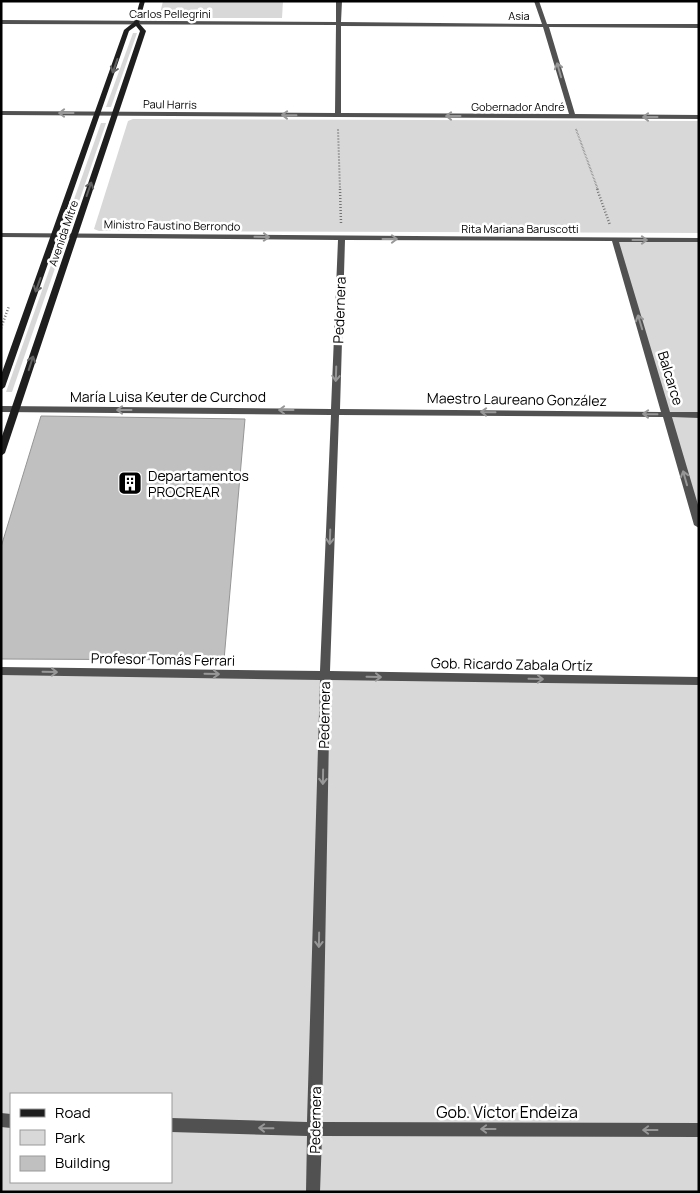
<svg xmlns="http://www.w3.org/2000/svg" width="700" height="1193" font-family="Manrope,sans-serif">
<rect width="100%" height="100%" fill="#fff"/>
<g fill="#d8d8d8" fill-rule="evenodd">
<path d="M 163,1 L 283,1 L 282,18 L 159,18 Z"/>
<path d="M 133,33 L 137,33 L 111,107 L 106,107 Z"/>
<path d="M 133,119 L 699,121 L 699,233 L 99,231 L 94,229 L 128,121 Z"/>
<path d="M 101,123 L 106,123 L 72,222 L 66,222 Z"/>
<path d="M 615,240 L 699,240 L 699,525 Z"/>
<path d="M 56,251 L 61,251 L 12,392 L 6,392 Z"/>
<path d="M 1,671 L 699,681 L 699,1192 L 1,1192 ZM 11,1094 L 171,1094 L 171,1182 L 11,1182 Z"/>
</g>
<path fill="#c0c0c0" stroke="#959595" d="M 41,416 L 245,419 L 224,660 L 1,659 L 1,547 Z"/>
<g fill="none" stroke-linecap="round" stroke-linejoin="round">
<g stroke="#737373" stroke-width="2" stroke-dasharray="0.5 1" stroke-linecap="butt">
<path d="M 338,129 L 340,190"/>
<path d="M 576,129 L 598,190"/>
</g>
<g stroke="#737373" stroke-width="2.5" stroke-dasharray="1 2" stroke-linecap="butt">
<path d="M 340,189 L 341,223"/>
<path d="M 597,189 L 610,225"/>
<path d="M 1,328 L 9,306"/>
</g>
<g fill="#515151" fill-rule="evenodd">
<path d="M 336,1 L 342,1 L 341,22 L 542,24 L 534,1 L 539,1 L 547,24 L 699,24 L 699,28 L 549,27 L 575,114 L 699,115 L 699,119 L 1,115 L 1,111 L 335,113 L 336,25 L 1,24 L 1,20 L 336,22 ZM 341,26 L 543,27 L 569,114 L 341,113 Z"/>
<path d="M 1,233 L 699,238 L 699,242 L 619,242 L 670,412 L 699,412 L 699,418 L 672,417 L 699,508 L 699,528 L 694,525 L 663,417 L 339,415 L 330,671 L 699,677 L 699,685 L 330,680 L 322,1122 L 699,1123 L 699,1137 L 322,1136 L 320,1192 L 306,1192 L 307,1136 L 171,1132 L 171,1118 L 307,1122 L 320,680 L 1,675 L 1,667 L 320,671 L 331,415 L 1,412 L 1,406 L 331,409 L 338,240 L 1,237 ZM 345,240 L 612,241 L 661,412 L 340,409 Z"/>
<path d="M 1,1113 L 11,1114 L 11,1128 L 1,1127 Z"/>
</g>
<path fill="#1e1e1e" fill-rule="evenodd" d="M 140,1 L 145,1 L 139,23 L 146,31 L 5,453 L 1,456 L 1,439 L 140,31 L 136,26 L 129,31 L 5,387 L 1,390 L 1,375 L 124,30 L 134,22 Z"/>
</g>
<defs><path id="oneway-shaft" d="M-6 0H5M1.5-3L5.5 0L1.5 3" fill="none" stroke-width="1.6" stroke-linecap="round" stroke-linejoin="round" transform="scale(1.25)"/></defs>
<g stroke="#626262">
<use href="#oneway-shaft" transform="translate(115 66) rotate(109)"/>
<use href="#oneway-shaft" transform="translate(89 189) rotate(-71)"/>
<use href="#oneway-shaft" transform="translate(38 285) rotate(110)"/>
<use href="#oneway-shaft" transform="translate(31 363) rotate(-72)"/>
</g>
<g stroke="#979797">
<use href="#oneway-shaft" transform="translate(559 70) rotate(-106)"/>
<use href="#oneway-shaft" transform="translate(66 113) rotate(-180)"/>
<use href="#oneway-shaft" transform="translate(289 115) rotate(-179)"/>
<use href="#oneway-shaft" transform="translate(453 116) rotate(-180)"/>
<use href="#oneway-shaft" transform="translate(650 117) rotate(-180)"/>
<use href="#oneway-shaft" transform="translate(262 237) rotate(1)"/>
<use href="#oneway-shaft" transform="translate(390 239)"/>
<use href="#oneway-shaft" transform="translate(640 240)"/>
<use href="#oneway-shaft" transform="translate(640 322) rotate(-107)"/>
<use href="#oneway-shaft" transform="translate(336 374) rotate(92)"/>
<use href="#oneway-shaft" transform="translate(124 410) rotate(-180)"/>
<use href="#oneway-shaft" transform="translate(286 410) rotate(-180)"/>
<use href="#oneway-shaft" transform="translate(488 412) rotate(-179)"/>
<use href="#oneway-shaft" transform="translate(650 414) rotate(-179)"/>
<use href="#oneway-shaft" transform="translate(685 478) rotate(-106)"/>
<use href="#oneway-shaft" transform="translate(330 537) rotate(92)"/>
<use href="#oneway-shaft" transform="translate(50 672) rotate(1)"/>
<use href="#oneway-shaft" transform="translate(212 674) rotate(1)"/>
<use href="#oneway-shaft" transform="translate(374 677) rotate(1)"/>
<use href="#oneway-shaft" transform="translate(536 679) rotate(1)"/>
<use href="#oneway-shaft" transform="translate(323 777) rotate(91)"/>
<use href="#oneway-shaft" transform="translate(319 940) rotate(91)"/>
<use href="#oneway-shaft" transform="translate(266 1128) rotate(-179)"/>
<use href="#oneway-shaft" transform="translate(488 1129) rotate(-180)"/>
<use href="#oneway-shaft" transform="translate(650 1130) rotate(-180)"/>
</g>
<defs>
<g id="building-square" transform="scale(1.25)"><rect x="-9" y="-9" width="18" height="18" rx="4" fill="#000" stroke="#fff"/><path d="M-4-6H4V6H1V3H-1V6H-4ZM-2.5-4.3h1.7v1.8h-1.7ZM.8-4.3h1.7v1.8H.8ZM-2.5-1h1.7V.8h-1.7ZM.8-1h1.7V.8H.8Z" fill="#fff"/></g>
</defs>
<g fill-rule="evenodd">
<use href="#building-square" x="130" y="483"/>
</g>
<g text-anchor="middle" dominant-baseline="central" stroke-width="5" stroke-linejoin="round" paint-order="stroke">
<g font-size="11" fill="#000" stroke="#fff">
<text x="170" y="13">Carlos Pellegrini</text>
<text x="519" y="15">Asia</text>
<text transform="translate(170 104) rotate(1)">Paul Harris</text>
<text x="518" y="106">Gobernador André</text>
<text transform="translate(172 225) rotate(1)">Ministro Faustino Berrondo</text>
<text x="520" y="228">Rita Mariana Baruscotti</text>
<text transform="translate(63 233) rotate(-71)">Avenida Mitre</text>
</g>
<g font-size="14" fill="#000" stroke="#fff">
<text transform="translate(339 310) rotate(-88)">Pedernera</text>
<text transform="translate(671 378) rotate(73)">Balcarce</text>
<text x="168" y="396">María Luisa Keuter de Curchod</text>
<text transform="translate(517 399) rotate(1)">Maestro Laureano González</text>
<text transform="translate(163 659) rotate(1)">Profesor Tomás Ferrari</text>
<text transform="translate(512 664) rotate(1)">Gob. Ricardo Zabala Ortíz</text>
<text transform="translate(324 715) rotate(-89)">Pedernera</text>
<text transform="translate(315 1120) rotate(-89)">Pedernera</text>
</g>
<g font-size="14" fill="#000" stroke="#fff" text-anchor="start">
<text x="148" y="475">Departamentos<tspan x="148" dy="16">PROCREAR</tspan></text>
</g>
<g font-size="16" fill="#000" stroke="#fff">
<text x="507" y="1112">Gob. Víctor Endeiza</text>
</g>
</g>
<rect width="700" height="1193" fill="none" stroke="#000000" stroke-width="5"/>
<rect x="10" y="1093" width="162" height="90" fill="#ffffff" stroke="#999999"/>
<rect x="20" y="1109" width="25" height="8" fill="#1e1e1e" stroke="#999999"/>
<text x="55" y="1118" font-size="15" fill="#000000">Road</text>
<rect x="20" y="1130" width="25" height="15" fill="#d8d8d8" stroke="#999999"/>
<text x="55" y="1143" font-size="15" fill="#000000">Park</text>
<rect x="20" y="1156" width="25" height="15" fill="#c0c0c0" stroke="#999999"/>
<text x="55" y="1168" font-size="15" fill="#000000">Building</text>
</svg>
